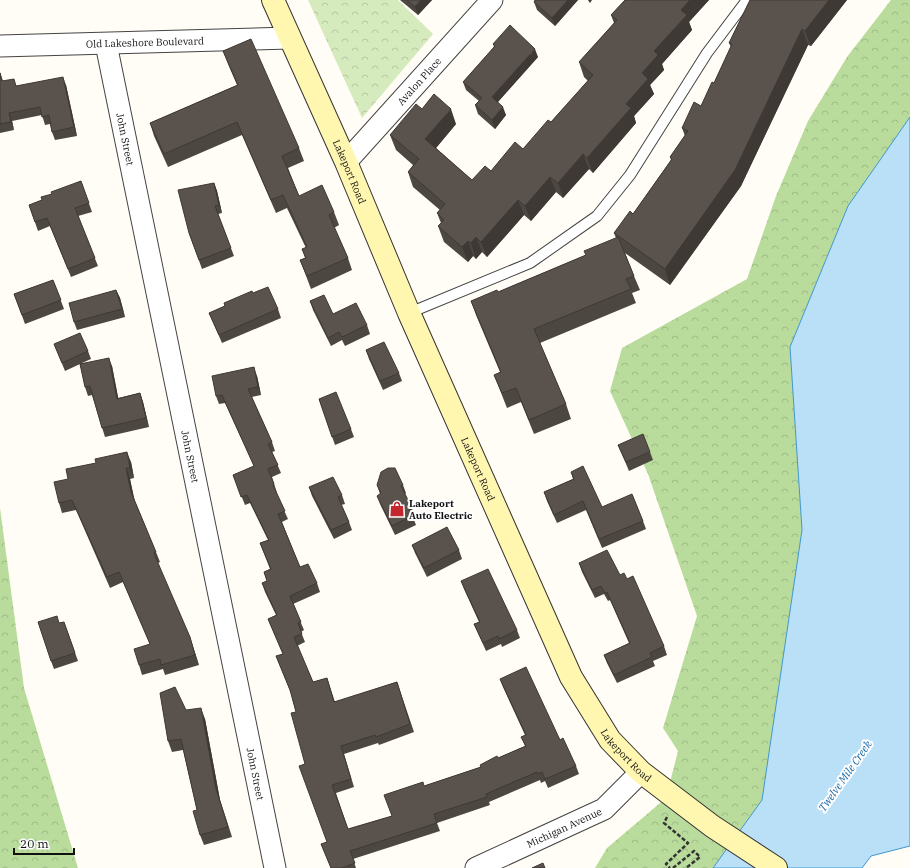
<svg xmlns="http://www.w3.org/2000/svg" width="910" height="868" font-family="'IBM Plex Serif',serif">
<defs>
<pattern id="forest-crowns" width="20" height="18" patternUnits="userSpaceOnUse"><rect width="20" height="18" fill="#b9dc9c"/><path d="M2 6a3 3 0 1 1 6 0M12 15a3 3 0 1 1 6 0" fill="none" stroke="#9ebc85"/></pattern>
<pattern id="park-crowns" width="20" height="18" patternUnits="userSpaceOnUse"><rect width="20" height="18" fill="#d5ebbd"/><path d="M2 6a3 3 0 1 1 6 0M12 15a3 3 0 1 1 6 0" fill="none" stroke="#b6c8a1"/></pattern>
</defs>
<rect width="100%" height="100%" fill="#fffdf5"/>
<g fill="url(#forest-crowns)">
<path d="M 891,0 L 910,0 L 910,117 L 848,206 L 790,347 L 802,530 L 762,800 L 713,868 L 595,868 L 607,848 L 666,798 L 678,751 L 663,728 L 697,616 L 648,474 L 610,391 L 622,348 L 747,279 L 776,196 L 808,121 L 847,57 Z"/>
<path d="M 0,508 L 24,688 L 78,868 L 0,868 Z"/>
</g>
<path fill="url(#park-crowns)" d="M 308,0 L 398,0 L 433,34 L 362,118 Z"/>
<path fill="#b9e0f7" stroke="#3f96cf" d="M 910,117 L 910,846 L 871,856 L 862,868 L 713,868 L 762,800 L 802,530 L 790,347 L 848,206 Z"/>
<g fill="none" stroke-linecap="round" stroke-linejoin="round">
<g stroke="#444" stroke-width="12">
<path id="lane" d="M 409,313 L 530,263 L 597,216 L 630,175 L 707,53 L 747,0"/>
</g>
<g stroke="#444" stroke-width="23">
<g id="street">
<path id="s1" d="M 106,44 L 275,868"/>
<path id="s2" d="M 0,46 L 290,38"/>
<path id="s3" d="M 346,162 L 492,0"/>
<path id="s4" d="M 476,868 L 604,809 L 641,772"/>
</g>
</g>
<g stroke="#333" stroke-width="24">
<g id="secondary">
<path id="s5" d="M 273,0 L 346,162 L 409,313 L 571,677 L 610,740 L 641,772 L 712,826 L 776,868"/>
</g>
</g>
<g stroke="#333" stroke-width="2.5" stroke-dasharray="4 2" stroke-linecap="butt">
<path d="M 667,817 L 664,823 L 688,843 L 666,864 L 670,868"/>
<path d="M 673,868 L 694,851 L 700,857 L 686,868"/>
</g>
<use href="#lane" stroke="#fff" stroke-width="10"/>
<use href="#street" stroke="#fff" stroke-width="21"/>
<use href="#secondary" stroke="#fff6b0" stroke-width="22"/>
</g>
<g fill="#4d4742">
<path d="M 400,0 L 432,0 L 418,15 Z"/>
<path d="M 578,0 L 555,26 L 537,10 L 534,2 Z"/>
<path d="M 625,0 L 709,0 L 689,22 L 692,30 L 662,64 L 664,70 L 650,85 L 654,94 L 634,116 L 636,123 L 593,173 L 589,169 L 563,198 L 556,192 L 531,221 L 524,215 L 487,257 L 482,252 L 476,259 L 473,256 L 468,262 L 444,242 L 438,226 L 441,223 L 437,213 L 440,210 L 413,187 L 408,172 L 413,165 L 396,150 L 390,135 L 422,109 L 456,124 L 436,148 L 472,180 L 491,171 L 523,149 L 551,122 L 588,81 L 584,77 L 579,62 L 614,23 L 611,15 Z"/>
<path d="M 750,0 L 847,0 L 811,46 L 808,45 L 741,186 L 670,285 L 625,253 L 634,276 L 640,290 L 632,293 L 636,303 L 540,343 L 566,404 L 571,419 L 534,434 L 521,402 L 507,408 L 494,375 L 500,372 L 476,315 L 471,301 L 498,292 L 586,255 L 616,238 L 614,233 L 633,214 L 671,160 L 670,157 L 685,136 L 682,128 L 701,106 L 714,83 L 731,47 L 729,43 Z"/>
<path d="M 493,44 L 538,57 L 498,102 L 506,115 L 495,129 L 478,114 L 475,105 L 479,101 L 466,90 L 463,82 L 494,47 Z"/>
<path d="M 223,51 L 299,148 L 304,161 L 288,168 L 299,196 L 334,212 L 339,225 L 334,228 L 348,258 L 352,270 L 311,289 L 300,260 L 305,258 L 302,249 L 306,248 L 287,208 L 276,213 L 242,135 L 168,167 L 154,136 L 150,123 L 237,85 L 228,64 Z"/>
<path d="M 0,72 L 3,81 L 17,86 L 66,85 L 77,136 L 55,140 L 52,132 L 50,124 L 45,125 L 42,115 L 12,121 L 14,130 L 0,133 Z"/>
<path d="M 81,181 L 92,212 L 78,216 L 98,266 L 71,277 L 50,226 L 38,231 L 29,205 L 42,200 L 52,194 Z"/>
<path d="M 214,183 L 217,191 L 222,213 L 218,214 L 234,256 L 202,269 L 189,233 Z"/>
<path d="M 53,280 L 64,309 L 25,324 L 14,294 Z"/>
<path d="M 116,290 L 120,298 L 125,317 L 77,330 L 74,322 Z"/>
<path d="M 253,293 L 278,309 L 281,318 L 222,343 L 209,313 Z"/>
<path d="M 310,301 L 333,314 L 367,325 L 370,334 L 345,346 L 342,340 L 331,346 L 313,310 Z"/>
<path d="M 54,344 L 88,351 L 91,359 L 82,363 L 112,366 L 118,398 L 140,393 L 143,402 L 149,427 L 105,437 L 92,395 L 88,396 L 85,387 L 80,364 L 65,371 Z"/>
<path d="M 366,350 L 399,373 L 402,381 L 383,390 L 369,359 Z"/>
<path d="M 257,376 L 261,395 L 252,397 L 272,442 L 275,451 L 272,452 L 281,473 L 272,477 L 277,493 L 276,493 L 288,519 L 282,522 L 300,567 L 317,583 L 320,592 L 293,604 L 304,630 L 301,632 L 305,642 L 297,646 L 313,682 L 327,678 L 335,702 L 397,682 L 414,732 L 379,745 L 378,743 L 344,754 L 354,787 L 336,793 L 348,829 L 392,816 L 424,786 L 481,767 L 498,758 L 525,746 L 521,737 L 525,735 L 503,687 L 500,679 L 560,740 L 576,766 L 579,774 L 548,788 L 545,781 L 541,783 L 540,780 L 489,802 L 490,805 L 437,823 L 440,831 L 353,859 L 356,868 L 331,868 L 321,844 L 327,842 L 305,764 L 296,712 L 291,693 L 276,656 L 283,654 L 268,619 L 276,615 L 265,592 L 262,583 L 267,581 L 264,572 L 270,569 L 260,543 L 268,540 L 250,503 L 245,505 L 233,475 L 254,466 L 225,403 L 219,404 L 216,396 Z"/>
<path d="M 319,399 L 351,429 L 354,437 L 335,445 Z"/>
<path d="M 618,445 L 650,452 L 653,460 L 629,471 Z"/>
<path d="M 131,462 L 134,478 L 130,479 L 134,499 L 156,552 L 160,562 L 158,563 L 158,565 L 190,637 L 199,665 L 165,675 L 163,669 L 142,675 L 139,665 L 150,644 L 123,582 L 110,588 L 76,510 L 62,513 L 59,503 L 68,479 Z"/>
<path d="M 571,472 L 602,507 L 643,521 L 646,529 L 602,548 L 586,510 L 557,523 L 547,501 L 544,492 L 573,479 Z"/>
<path d="M 377,485 L 403,485 L 406,493 L 405,494 L 411,506 L 414,514 L 412,515 L 416,525 L 395,535 L 380,504 L 377,496 L 380,494 Z"/>
<path d="M 309,487 L 342,495 L 345,504 L 341,505 L 349,522 L 352,530 L 334,539 L 312,496 Z"/>
<path d="M 412,545 L 459,550 L 462,559 L 427,577 L 415,553 Z"/>
<path d="M 579,563 L 620,575 L 627,579 L 664,646 L 667,655 L 653,661 L 655,666 L 617,683 L 607,663 L 604,655 L 629,643 L 610,600 L 608,601 L 604,594 L 595,598 L 582,572 Z"/>
<path d="M 461,581 L 517,630 L 520,638 L 502,647 L 501,644 L 486,651 L 474,624 L 479,622 L 464,589 Z"/>
<path d="M 64,622 L 78,661 L 54,669 L 51,661 L 59,623 Z"/>
<path d="M 186,710 L 205,719 L 220,800 L 232,837 L 204,845 L 200,835 L 197,810 L 183,750 L 172,752 L 168,741 Z"/>
</g>
<g fill="#3f3936">
<path d="M 421,0 L 432,0 L 418,15 L 415,7 Z"/>
<path d="M 568,0 L 578,0 L 555,26 L 552,18 Z"/>
<path d="M 588,0 L 592,0 L 590,3 Z"/>
<path d="M 690,0 L 709,0 L 689,22 L 692,30 L 662,64 L 664,70 L 650,85 L 654,94 L 634,116 L 636,123 L 593,173 L 587,158 L 626,104 L 654,51 L 681,10 Z"/>
<path d="M 829,0 L 847,0 L 811,46 L 805,31 Z"/>
<path d="M 802,29 L 808,45 L 741,186 L 670,285 L 665,269 Z"/>
<path d="M 535,49 L 538,57 L 495,105 L 492,97 Z"/>
<path d="M 63,77 L 66,85 L 77,136 L 74,127 Z"/>
<path d="M 503,107 L 506,115 L 495,129 L 492,120 Z"/>
<path d="M 451,109 L 456,124 L 431,154 L 425,139 Z"/>
<path d="M 9,113 L 12,121 L 14,130 L 11,122 Z"/>
<path d="M 583,154 L 589,169 L 563,198 L 558,183 Z"/>
<path d="M 550,177 L 556,192 L 531,221 L 525,206 Z"/>
<path d="M 214,183 L 217,191 L 222,213 L 219,205 Z"/>
<path d="M 518,200 L 524,215 L 487,257 L 481,242 Z"/>
<path d="M 476,237 L 482,252 L 476,259 L 471,243 Z"/>
<path d="M 468,241 L 473,256 L 468,262 L 462,247 Z"/>
<path d="M 116,290 L 120,298 L 125,317 L 122,309 Z"/>
<path d="M 109,358 L 112,366 L 120,407 L 117,399 Z"/>
<path d="M 254,367 L 257,376 L 261,395 L 258,387 Z"/>
<path d="M 140,393 L 143,402 L 149,427 L 146,418 Z"/>
<path d="M 127,452 L 131,462 L 134,478 L 130,468 Z"/>
<path d="M 126,468 L 130,479 L 135,502 L 131,492 Z"/>
<path d="M 190,637 L 193,647 L 199,665 L 195,655 Z"/>
<path d="M 201,708 L 205,719 L 220,800 L 232,837 L 216,789 Z"/>
</g>
<g fill="#5a524d" stroke="#3f3936">
<path d="M 407,0 L 421,0 L 415,7 Z"/>
<path d="M 535,0 L 568,0 L 552,18 L 534,2 Z"/>
<path d="M 625,0 L 690,0 L 681,10 L 687,15 L 654,51 L 658,55 L 642,73 L 648,79 L 626,104 L 631,108 L 587,158 L 583,154 L 558,183 L 550,177 L 525,206 L 518,200 L 481,242 L 476,237 L 471,243 L 468,241 L 462,247 L 438,226 L 444,220 L 437,213 L 445,204 L 408,172 L 419,159 L 390,135 L 416,104 L 422,109 L 434,94 L 451,109 L 425,139 L 472,180 L 485,166 L 491,171 L 515,142 L 523,149 L 548,120 L 551,122 L 593,75 L 579,62 L 617,20 L 611,15 Z"/>
<path d="M 750,0 L 829,0 L 805,31 L 802,29 L 735,170 L 665,269 L 614,233 L 630,211 L 633,214 L 672,159 L 670,157 L 688,131 L 682,128 L 694,102 L 701,106 L 712,82 L 714,83 L 732,44 L 729,43 L 749,2 Z"/>
<path d="M 510,25 L 535,49 L 492,97 L 503,107 L 492,120 L 475,105 L 482,98 L 463,82 L 495,46 L 493,44 Z"/>
<path d="M 251,39 L 299,148 L 282,156 L 299,196 L 322,185 L 334,212 L 329,215 L 348,258 L 307,276 L 300,260 L 306,258 L 302,249 L 307,247 L 283,195 L 271,200 L 237,122 L 164,154 L 150,123 L 238,85 L 223,51 Z"/>
<path d="M 0,73 L 2,81 L 14,79 L 16,86 L 63,77 L 74,127 L 52,132 L 49,115 L 42,117 L 40,107 L 9,113 L 11,122 L 0,124 Z"/>
<path d="M 81,181 L 89,203 L 75,208 L 95,258 L 68,269 L 47,218 L 35,222 L 29,205 L 42,200 L 41,197 L 52,194 L 51,192 Z"/>
<path d="M 214,183 L 219,205 L 215,206 L 231,248 L 199,260 L 189,233 L 178,190 Z"/>
<path d="M 618,237 L 634,276 L 626,279 L 631,289 L 534,329 L 566,404 L 529,420 L 516,388 L 502,393 L 494,375 L 501,372 L 471,301 L 497,290 L 498,292 L 586,255 L 584,251 Z"/>
<path d="M 53,280 L 61,300 L 22,315 L 14,294 Z"/>
<path d="M 268,287 L 278,309 L 219,335 L 209,313 L 225,306 L 224,303 L 252,291 L 253,293 Z"/>
<path d="M 116,290 L 122,309 L 74,322 L 69,303 Z"/>
<path d="M 324,295 L 333,314 L 356,303 L 367,325 L 342,337 L 339,332 L 328,338 L 310,301 Z"/>
<path d="M 80,333 L 88,351 L 62,363 L 54,344 Z"/>
<path d="M 384,342 L 399,373 L 380,381 L 366,350 Z"/>
<path d="M 109,358 L 117,399 L 140,393 L 146,418 L 102,428 L 90,386 L 85,387 L 80,364 Z"/>
<path d="M 254,367 L 258,387 L 248,389 L 272,442 L 268,444 L 278,465 L 268,469 L 274,484 L 273,485 L 285,511 L 278,514 L 300,567 L 308,564 L 317,583 L 290,596 L 301,622 L 298,623 L 302,634 L 294,637 L 313,682 L 327,678 L 334,702 L 397,682 L 410,724 L 376,737 L 375,735 L 341,746 L 351,779 L 332,785 L 348,829 L 392,816 L 384,795 L 423,782 L 424,786 L 481,767 L 480,765 L 497,756 L 498,758 L 526,746 L 521,737 L 526,735 L 500,679 L 526,667 L 560,740 L 563,738 L 576,766 L 545,779 L 542,772 L 538,774 L 537,772 L 486,794 L 487,797 L 434,814 L 437,823 L 350,851 L 355,863 L 342,868 L 331,868 L 321,844 L 327,842 L 299,766 L 305,764 L 291,713 L 296,712 L 290,690 L 276,656 L 283,654 L 268,619 L 277,615 L 262,583 L 267,581 L 264,572 L 271,569 L 260,543 L 269,540 L 247,495 L 241,497 L 233,475 L 254,466 L 222,395 L 216,396 L 212,376 Z"/>
<path d="M 336,392 L 351,429 L 332,437 L 319,399 Z"/>
<path d="M 643,434 L 650,452 L 626,462 L 618,445 Z"/>
<path d="M 127,452 L 130,468 L 126,468 L 131,492 L 156,552 L 154,552 L 155,556 L 190,637 L 195,655 L 161,665 L 160,659 L 139,665 L 134,649 L 150,644 L 119,572 L 107,577 L 72,500 L 59,503 L 54,482 L 68,479 L 66,469 L 96,463 L 95,459 Z"/>
<path d="M 583,466 L 602,507 L 632,494 L 643,521 L 599,539 L 583,501 L 554,515 L 544,492 L 574,479 L 571,472 Z"/>
<path d="M 388,468 L 395,468 L 403,485 L 401,486 L 411,506 L 408,507 L 412,516 L 392,526 L 377,496 L 381,493 L 377,485 L 381,472 Z"/>
<path d="M 333,477 L 342,495 L 338,497 L 349,522 L 331,530 L 309,487 Z"/>
<path d="M 447,527 L 459,550 L 424,568 L 412,545 Z"/>
<path d="M 607,550 L 620,575 L 624,573 L 627,579 L 633,576 L 664,646 L 650,653 L 652,657 L 614,675 L 604,655 L 630,643 L 607,592 L 605,593 L 601,586 L 592,590 L 579,563 Z"/>
<path d="M 488,569 L 517,630 L 499,639 L 498,636 L 483,643 L 474,624 L 480,622 L 461,581 Z"/>
<path d="M 57,616 L 59,623 L 64,622 L 75,653 L 51,661 L 38,622 Z"/>
<path d="M 175,687 L 186,710 L 201,708 L 216,789 L 228,827 L 200,835 L 193,811 L 197,810 L 181,739 L 168,741 L 160,693 Z"/>
<path d="M 543,863 L 545,868 L 532,868 Z"/>
</g>
<defs>
<g id="shop-bare" transform="scale(1.2)"><path d="M-5-2.5h2.3a2.7 3.5 0 0 1 5.4 0H5L5.5 6h-11ZM-1.5-2.5h3a1.5 2.3 0 0 0-3 0Z" fill="#c4262e" stroke="#fff" stroke-width="2.5" paint-order="stroke"/></g>
</defs>
<g fill-rule="evenodd">
<use href="#shop-bare" x="397" y="509"/>
</g>
<g text-anchor="middle" dominant-baseline="central" stroke-width="4" stroke-linejoin="round" paint-order="stroke">
<g font-size="10" fill="#111" stroke="#fff">
<text stroke="none"><textPath href="#s2" startOffset="145">Old Lakeshore Boulevard</textPath></text>
<text stroke="none"><textPath href="#s3" startOffset="109">Avalon Place</textPath></text>
<text stroke="none"><textPath href="#s1" startOffset="97">John Street</textPath></text>
<text stroke="none"><textPath href="#s5" startOffset="188">Lakeport Road</textPath></text>
<text stroke="none"><textPath href="#s1" startOffset="421">John Street</textPath></text>
<text stroke="none"><textPath href="#s5" startOffset="512">Lakeport Road</textPath></text>
<text stroke="none"><textPath href="#s5" startOffset="836">Lakeport Road</textPath></text>
<text stroke="none"><textPath href="#s1" startOffset="745">John Street</textPath></text>
<text stroke="none"><textPath href="#s4" startOffset="97">Michigan Avenue</textPath></text>
</g>
<g font-size="10" font-weight="bold" fill="#111" stroke="#fff" text-anchor="start">
<text x="409" y="503">Lakeport<tspan x="409" dy="12">Auto Electric</tspan></text>
</g>
<g font-size="11" font-style="italic" fill="#1768a6" stroke="#fff">
<text transform="translate(845 776) rotate(-55)">Twelve Mile Creek</text>
</g>
</g>
<path d="M14 848v6h60v-6" fill="none" stroke="#111111" stroke-width="2"/>
<text x="20" y="848" font-size="12" fill="#111111" stroke="#ffffff" stroke-width="3" paint-order="stroke">20 m</text>
</svg>
